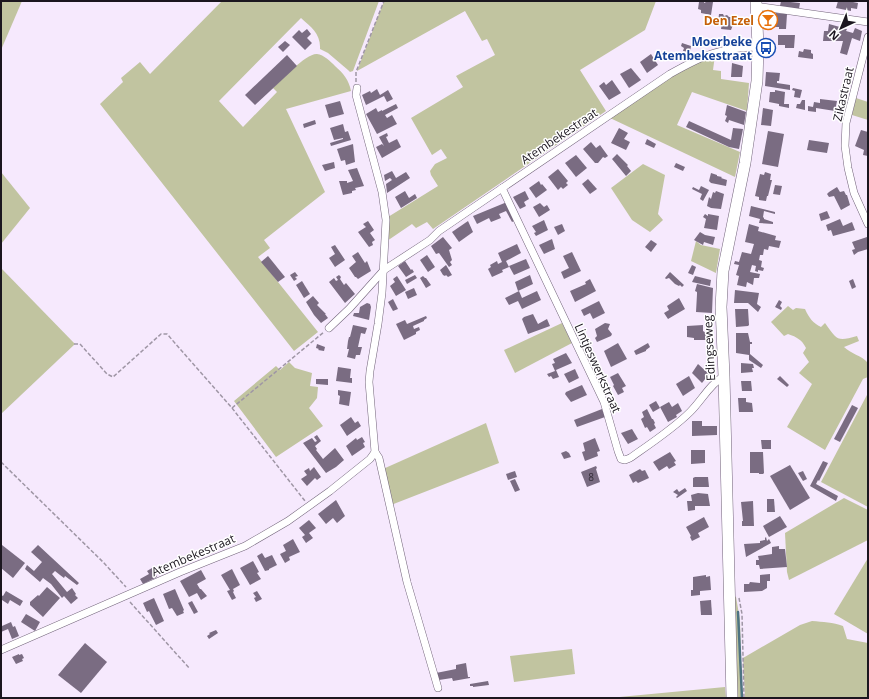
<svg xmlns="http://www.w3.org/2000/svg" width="869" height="699" font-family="'Open Sans',sans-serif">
<rect width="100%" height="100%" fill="#f6e9fd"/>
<g fill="#c1c4a0">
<path d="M 1,1 L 22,1 L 1,50 Z"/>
<path d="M 222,1 L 379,1 L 353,71 L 350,72 L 348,70 L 328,53 L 320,49 C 321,34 311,27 301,18 L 219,101 L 243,127 L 277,92 L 273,88 C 282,80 306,53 317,54 C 324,55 330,61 335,66 C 343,73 349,80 351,91 L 286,109 L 325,192 L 264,240 L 270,248 L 258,257 L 318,332 L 294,351 L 100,104 L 123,82 L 121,78 L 140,62 L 150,74 Z"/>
<path d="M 384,1 L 656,1 L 645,30 L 580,70 L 606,111 L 433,229 L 427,222 L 416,228 L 412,224 L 387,241 L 388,217 L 438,186 L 431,175 L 430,171 L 435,164 L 447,158 L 441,149 L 432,155 L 411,118 L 463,87 L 456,76 L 495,55 L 487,39 L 482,41 L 465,11 L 357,71 Z"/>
<path d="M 715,55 L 713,70 L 721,71 L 721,79 L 749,83 L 747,111 L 692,92 L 677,125 L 740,152 L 735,177 L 610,118 C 644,95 677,69 715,55 Z"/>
<path d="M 856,98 L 868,102 L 868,120 L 852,115 Z"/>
<path d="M 643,164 L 665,175 L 658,214 L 663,220 L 650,232 L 632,220 L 611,188 Z"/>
<path d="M 1,172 L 30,208 L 1,244 Z"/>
<path d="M 696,241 L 701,245 L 720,249 L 716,273 L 691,261 Z"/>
<path d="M 1,268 L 75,344 L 1,414 Z"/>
<path d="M 788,306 L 793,310 L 796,308 L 805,309 C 809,318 813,323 821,327 L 825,323 C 837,340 837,342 857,336 L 859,341 L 844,347 C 851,354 861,355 868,363 L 868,377 L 863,379 L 825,450 L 787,427 L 812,384 L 799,373 L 809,362 L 803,353 L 806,348 C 802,340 797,337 788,334 L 784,336 L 771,322 Z"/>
<path d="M 562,323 L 572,343 L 515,373 L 504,350 Z"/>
<path d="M 289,362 L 295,368 L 312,373 L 310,386 L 318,387 L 317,398 L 309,408 L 323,426 L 276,457 L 234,401 L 276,366 L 280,370 Z"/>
<path d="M 868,393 L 868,507 L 821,482 Z"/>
<path d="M 486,423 L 499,463 L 391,505 L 383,469 Z"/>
<path d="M 844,498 L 868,510 L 868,540 L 789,580 L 787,572 L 785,533 Z"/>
<path d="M 868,558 L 868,634 L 834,614 Z"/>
<path d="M 734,596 L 736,597 L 740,620 L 742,698 L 736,698 Z"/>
<path d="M 812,621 C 823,622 833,622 843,626 L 847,639 L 868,643 L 868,698 L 745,698 L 743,658 L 800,625 Z"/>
<path d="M 572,649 L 575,674 L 514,682 L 510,656 Z"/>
<path d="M 725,687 L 726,698 L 609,698 Z"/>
</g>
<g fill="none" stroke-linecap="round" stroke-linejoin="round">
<path stroke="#4d7482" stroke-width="2.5" d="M 738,612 L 742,698"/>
</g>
<g fill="#7a6c82">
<path d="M 695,1 L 705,1 L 704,3 L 705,3 L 706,1 L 713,2 L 711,15 L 701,13 L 701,10 L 698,9 L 699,2 Z"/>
<path d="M 781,1 L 800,3 L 799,9 L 780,6 Z"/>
<path d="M 838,1 L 853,1 L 853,2 L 858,3 L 857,9 L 851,8 L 851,11 L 836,8 Z"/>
<path d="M 776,13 L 787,14 L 786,29 L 779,29 L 779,27 L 766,27 L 766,18 L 775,17 Z"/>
<path d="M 719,14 L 723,14 L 724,16 L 727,15 L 729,17 L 736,17 L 731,30 L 721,29 L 722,23 L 718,23 Z"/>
<path d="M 829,24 L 847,29 L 846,31 L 853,33 L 855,28 L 862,31 L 860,41 L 852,38 L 847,55 L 840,53 L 843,41 L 823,41 L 824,31 L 828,31 Z"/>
<path d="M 307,29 L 311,34 L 307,38 L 312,43 L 305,50 L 292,37 L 299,30 L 302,33 Z"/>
<path d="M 778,35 L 795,35 L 794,48 L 785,48 L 785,45 L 778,45 Z"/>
<path d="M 285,41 L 290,45 L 283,52 L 278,47 Z"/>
<path d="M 682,43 L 691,46 L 690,52 L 683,51 L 684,48 L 681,46 Z"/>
<path d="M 804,49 L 811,50 L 811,53 L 813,54 L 813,59 L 798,57 L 799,51 L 803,52 Z"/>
<path d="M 651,54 L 658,65 L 647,73 L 640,62 Z"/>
<path d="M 287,55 L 297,66 L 255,105 L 245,95 Z"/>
<path d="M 732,63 L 743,66 L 742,77 L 731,77 Z"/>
<path d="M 631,68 L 641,80 L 629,88 L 620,74 Z"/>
<path d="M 766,72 L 780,73 L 779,81 L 777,81 L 777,83 L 790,85 L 790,90 L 765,86 Z"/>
<path d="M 612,80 L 621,93 L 609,100 L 599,86 L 604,82 L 606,85 Z"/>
<path d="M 793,88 L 802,90 L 800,98 L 794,97 L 795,91 L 792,90 Z"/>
<path d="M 377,89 L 380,95 L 388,90 L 393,99 L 387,102 L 384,96 L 366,105 L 362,95 L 370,91 L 371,93 Z"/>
<path d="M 775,90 L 785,92 L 784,104 L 789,104 L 789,108 L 779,106 L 779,104 L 769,102 L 770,92 L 775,92 Z"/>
<path d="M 820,99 L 837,101 L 835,111 L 816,108 L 816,112 L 808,111 L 808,106 L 813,107 L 814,102 L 820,103 Z"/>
<path d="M 802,100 L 805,100 L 805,110 L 796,108 L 797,104 L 800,104 Z"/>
<path d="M 340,101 L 344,114 L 329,118 L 325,105 Z"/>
<path d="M 396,104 L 398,108 L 385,115 L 387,118 L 392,115 L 397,124 L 377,134 L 366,114 L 376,108 L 378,112 L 382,110 L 382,111 Z"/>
<path d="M 727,105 L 746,112 L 744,125 L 729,120 L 728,123 L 725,121 L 727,116 L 725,115 Z"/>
<path d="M 763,108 L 773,110 L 771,126 L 761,125 Z"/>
<path d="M 315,120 L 316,124 L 304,128 L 303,124 Z"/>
<path d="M 689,121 L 731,140 L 733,128 L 743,129 L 739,149 L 729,147 L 686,127 Z"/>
<path d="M 343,124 L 345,132 L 348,131 L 351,140 L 331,146 L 330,143 L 343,139 L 343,138 L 334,140 L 330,128 Z"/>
<path d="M 619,128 L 628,133 L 624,139 L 630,142 L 626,150 L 611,143 Z"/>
<path d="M 861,130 L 868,132 L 868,156 L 863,155 L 864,150 L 855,146 Z"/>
<path d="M 768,131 L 784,134 L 778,167 L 762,164 Z"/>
<path d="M 387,133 L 388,136 L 386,137 L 389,143 L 397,139 L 401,147 L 382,158 L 376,147 L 382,144 L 384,146 L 379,137 Z"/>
<path d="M 647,139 L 656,144 L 654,148 L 645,144 Z"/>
<path d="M 809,140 L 829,143 L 827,153 L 807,150 Z"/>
<path d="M 591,142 L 596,148 L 600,145 L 608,156 L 605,158 L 603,157 L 598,163 L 595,163 L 583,149 Z"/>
<path d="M 353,144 L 355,162 L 346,165 L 345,160 L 341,161 L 337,149 Z"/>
<path d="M 617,154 L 628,165 L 627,166 L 631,171 L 626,176 L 612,159 Z"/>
<path d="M 576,155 L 587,168 L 576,177 L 565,163 Z"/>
<path d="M 334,162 L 335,168 L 325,171 L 322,165 Z"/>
<path d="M 676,163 L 685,167 L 683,171 L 674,167 Z"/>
<path d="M 357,168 L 364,186 L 355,188 L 356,190 L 352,191 L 352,193 L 343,195 L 339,181 L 347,181 L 347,183 L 353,181 L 348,170 Z"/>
<path d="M 558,169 L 568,181 L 566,183 L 568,185 L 563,189 L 561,187 L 558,190 L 548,177 Z"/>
<path d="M 392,171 L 396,178 L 406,172 L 410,178 L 387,193 L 386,184 L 392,180 L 390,178 L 385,181 L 384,175 Z"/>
<path d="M 765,172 L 771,174 L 770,180 L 772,180 L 768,196 L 767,196 L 766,201 L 759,200 L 759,197 L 755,196 L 760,174 L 764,175 Z"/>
<path d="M 711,173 L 717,175 L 717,176 L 722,177 L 721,178 L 727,180 L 726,186 L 711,183 L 709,181 Z"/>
<path d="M 588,179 L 597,189 L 590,194 L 582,184 Z"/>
<path d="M 539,181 L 541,185 L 542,184 L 547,190 L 536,198 L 529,188 Z"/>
<path d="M 775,185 L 782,186 L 780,195 L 773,194 Z"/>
<path d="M 701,186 L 709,190 L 703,201 L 700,199 L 702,194 L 692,189 L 693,187 L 699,190 Z"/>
<path d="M 837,187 L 840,192 L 844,191 L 846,195 L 847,195 L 850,205 L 841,210 L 834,196 L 829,197 L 827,194 L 829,192 Z"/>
<path d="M 405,191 L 409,198 L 415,194 L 417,198 L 401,208 L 395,197 Z"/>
<path d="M 525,191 L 529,199 L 524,202 L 526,206 L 520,209 L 513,197 Z"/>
<path d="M 716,191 L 724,194 L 721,209 L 711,208 L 707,206 L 709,197 L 711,199 L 713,192 L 715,193 Z"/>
<path d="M 507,202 L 516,220 L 512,222 L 506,211 L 499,214 L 501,218 L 491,222 L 489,218 L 493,216 L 477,224 L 473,216 Z"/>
<path d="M 540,203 L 544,207 L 547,205 L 550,210 L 539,217 L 533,207 Z"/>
<path d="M 751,206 L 775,212 L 775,214 L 764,211 L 763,217 L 764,218 L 764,219 L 773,222 L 773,224 L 759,223 L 760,219 L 749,216 Z"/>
<path d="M 827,211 L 830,218 L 821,221 L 819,214 Z"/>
<path d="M 705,214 L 708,216 L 708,214 L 719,216 L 717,230 L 704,228 L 706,219 L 703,217 Z"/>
<path d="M 840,219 L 843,226 L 852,222 L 855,230 L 833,236 L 831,230 L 828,231 L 826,225 Z"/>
<path d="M 544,220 L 548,230 L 536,236 L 534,233 L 536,232 L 532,226 Z"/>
<path d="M 368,221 L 374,230 L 370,233 L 375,240 L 372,242 L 373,245 L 369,247 L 358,232 L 366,227 L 363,224 Z"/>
<path d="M 468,221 L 473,232 L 459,242 L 452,232 Z"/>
<path d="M 562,224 L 565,231 L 558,235 L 554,227 Z"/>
<path d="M 749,224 L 759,227 L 758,231 L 776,236 L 775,240 L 781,241 L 779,248 L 769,246 L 768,250 L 764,249 L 763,255 L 760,255 L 759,260 L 762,261 L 761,267 L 764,268 L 763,271 L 758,270 L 758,272 L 755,271 L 756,266 L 752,265 L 750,272 L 760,274 L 759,278 L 754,278 L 753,285 L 747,282 L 746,287 L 737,285 L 739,276 L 736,275 L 739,265 L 734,264 L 735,261 L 739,262 L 742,252 L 751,254 L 754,244 L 745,242 Z"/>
<path d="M 700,232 L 705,235 L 715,237 L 713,245 L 704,242 L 703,245 L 694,240 Z"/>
<path d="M 443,237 L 452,248 L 449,250 L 452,260 L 450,262 L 452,265 L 449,267 L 439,253 L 436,254 L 431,246 Z"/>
<path d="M 867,237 L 868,249 L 858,252 L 854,255 L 852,250 L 855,249 L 852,242 Z"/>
<path d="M 552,239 L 555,249 L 544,254 L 539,245 Z"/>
<path d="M 651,240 L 657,244 L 651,252 L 645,247 Z"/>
<path d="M 517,244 L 521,253 L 506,261 L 509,267 L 502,270 L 503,272 L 492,277 L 488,269 L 491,267 L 490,265 L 497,261 L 498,264 L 502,262 L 498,253 Z"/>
<path d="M 335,245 L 345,260 L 335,267 L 329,258 L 335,254 L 331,247 Z"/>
<path d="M 358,252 L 365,263 L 367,261 L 371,271 L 358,279 L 356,277 L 355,277 L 349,268 L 356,262 L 352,256 Z"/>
<path d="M 572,252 L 581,271 L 564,279 L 561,272 L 569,268 L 563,256 Z"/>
<path d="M 427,255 L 435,267 L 428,272 L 420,260 Z"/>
<path d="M 268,256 L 285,277 L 278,282 L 261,262 Z"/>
<path d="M 526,259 L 530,268 L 514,275 L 509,266 Z"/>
<path d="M 405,261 L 411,270 L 412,269 L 414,272 L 406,277 L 398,266 Z"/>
<path d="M 446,265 L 452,275 L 448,277 L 446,275 L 445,276 L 443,275 L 440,270 Z"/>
<path d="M 692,265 L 696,267 L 693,275 L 688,273 Z"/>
<path d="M 295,272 L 298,276 L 295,277 L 297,279 L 294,281 L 290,275 Z"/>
<path d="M 670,272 L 684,285 L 682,287 L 680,285 L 679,286 L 675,284 L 669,278 L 666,279 L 665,278 Z"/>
<path d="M 339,275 L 341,277 L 340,279 L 344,285 L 346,283 L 355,294 L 345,303 L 329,282 L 334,278 L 336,281 L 338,280 L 336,277 Z"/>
<path d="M 415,275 L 417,278 L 407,284 L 405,280 Z"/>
<path d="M 530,275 L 533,284 L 518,291 L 515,282 Z"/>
<path d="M 397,276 L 406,290 L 396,296 L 390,286 L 395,282 L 393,279 Z"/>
<path d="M 423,276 L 425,278 L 426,278 L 431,285 L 426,288 L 420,278 Z"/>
<path d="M 695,276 L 711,280 L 710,286 L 692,282 Z"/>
<path d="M 590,279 L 596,291 L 575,302 L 570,291 L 586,284 L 585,282 Z"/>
<path d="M 853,279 L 856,287 L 852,289 L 849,281 Z"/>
<path d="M 302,281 L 310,294 L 304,298 L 296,285 Z"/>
<path d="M 697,284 L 713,288 L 712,313 L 696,312 L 697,294 L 697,292 L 695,291 Z"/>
<path d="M 414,288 L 417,295 L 408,299 L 405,292 Z"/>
<path d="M 735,290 L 759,293 L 757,304 L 761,307 L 758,312 L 748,303 L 734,303 Z"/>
<path d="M 519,291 L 522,298 L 537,291 L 541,300 L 522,309 L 518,301 L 509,305 L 505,298 Z"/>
<path d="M 313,296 L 319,303 L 317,305 L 326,314 L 325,314 L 328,318 L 321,323 L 314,315 L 306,302 Z"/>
<path d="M 679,298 L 685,309 L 668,319 L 664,313 L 669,310 L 667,306 Z"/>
<path d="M 393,299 L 398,309 L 393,311 L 388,302 Z"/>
<path d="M 779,300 L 782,302 L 780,306 L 782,308 L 781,310 L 775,307 Z"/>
<path d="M 599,301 L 605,313 L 593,319 L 590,313 L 584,316 L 581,310 Z"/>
<path d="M 367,303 L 370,304 L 371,307 L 369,320 L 353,316 L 354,313 L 359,313 L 360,307 Z"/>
<path d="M 735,309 L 748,309 L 749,325 L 748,326 L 736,327 Z"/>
<path d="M 533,314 L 538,324 L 547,319 L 550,326 L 528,334 L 522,319 L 524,317 Z"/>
<path d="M 426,316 L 427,318 L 424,320 L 424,321 L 413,326 L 414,329 L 419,327 L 420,330 L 416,332 L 416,334 L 404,340 L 396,324 L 405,320 L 407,324 Z"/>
<path d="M 605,323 L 610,324 L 608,329 L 612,334 L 611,336 L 597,342 L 595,338 L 597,336 L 595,329 Z"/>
<path d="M 353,325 L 367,328 L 365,334 L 361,333 L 358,347 L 362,347 L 360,355 L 356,355 L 355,359 L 347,357 L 349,349 L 347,349 L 348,341 L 349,337 L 350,337 Z"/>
<path d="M 703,325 L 703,331 L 706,333 L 706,340 L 694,340 L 694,338 L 687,337 L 687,326 Z"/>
<path d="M 736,333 L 748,333 L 750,342 L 752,342 L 752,344 L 750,344 L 750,354 L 763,365 L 761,368 L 749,360 L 749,355 L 736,353 Z"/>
<path d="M 618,343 L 627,359 L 611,367 L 604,351 Z"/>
<path d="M 648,343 L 650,347 L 646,350 L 646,351 L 636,355 L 634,351 Z"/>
<path d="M 317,344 L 325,347 L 324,351 L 318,350 L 319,349 L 316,348 Z"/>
<path d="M 566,353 L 572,363 L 556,370 L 559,377 L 553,379 L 551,376 L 549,377 L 547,374 L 555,371 L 552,364 L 555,363 L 553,359 Z"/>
<path d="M 741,363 L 753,364 L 754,368 L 752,368 L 753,372 L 741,373 Z"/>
<path d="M 698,364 L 709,374 L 702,383 L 692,373 Z"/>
<path d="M 338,367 L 351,369 L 350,378 L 352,378 L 352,383 L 336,381 Z"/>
<path d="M 575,369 L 579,378 L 569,383 L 564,374 Z"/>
<path d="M 618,373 L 626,386 L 622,388 L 624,392 L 618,395 L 613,386 L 614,385 L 610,377 Z"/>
<path d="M 689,376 L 695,388 L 683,396 L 676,384 Z"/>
<path d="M 780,376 L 789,385 L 787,387 L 777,379 Z"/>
<path d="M 316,379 L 328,379 L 328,385 L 316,384 Z"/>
<path d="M 741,381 L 751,381 L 752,391 L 742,391 Z"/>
<path d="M 582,385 L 587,395 L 571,402 L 565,394 L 566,392 Z"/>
<path d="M 338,390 L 351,392 L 349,406 L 339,404 L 340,396 L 338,395 Z"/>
<path d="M 738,398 L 746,398 L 746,402 L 752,403 L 753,412 L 739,412 Z"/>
<path d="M 656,401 L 660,408 L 653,412 L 649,405 Z"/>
<path d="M 669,402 L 672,407 L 678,403 L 682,411 L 676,415 L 677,417 L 668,422 L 660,407 Z"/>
<path d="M 852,405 L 858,408 L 840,442 L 834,439 Z"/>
<path d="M 602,409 L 605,417 L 577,427 L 574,420 Z"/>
<path d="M 647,409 L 652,419 L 653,419 L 655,423 L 654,424 L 656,428 L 650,432 L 647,427 L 645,428 L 641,419 L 644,417 L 642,412 Z"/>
<path d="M 351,417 L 355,423 L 358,421 L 361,426 L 347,436 L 340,425 Z"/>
<path d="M 692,421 L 702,421 L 702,426 L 717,426 L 717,435 L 692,436 Z"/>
<path d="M 632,429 L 638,439 L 628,444 L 621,433 Z"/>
<path d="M 317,435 L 321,441 L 315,446 L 317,449 L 316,450 L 323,459 L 335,448 L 344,460 L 336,467 L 326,473 L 303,443 L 312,438 L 315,442 L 317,441 L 314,437 Z"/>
<path d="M 362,437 L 365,442 L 363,443 L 365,447 L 352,456 L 346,446 L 356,438 L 357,440 Z"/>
<path d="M 595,438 L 600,451 L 597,452 L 598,456 L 585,461 L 582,452 L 585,451 L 583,443 Z"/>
<path d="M 761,440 L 771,440 L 771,449 L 762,449 Z"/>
<path d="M 691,450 L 705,450 L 705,463 L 691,464 Z"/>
<path d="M 566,451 L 569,453 L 571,457 L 564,459 L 561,453 Z"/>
<path d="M 670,452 L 676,461 L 674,462 L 676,465 L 669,469 L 667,466 L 659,471 L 653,462 Z"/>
<path d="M 750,452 L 763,452 L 764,473 L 763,474 L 759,474 L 759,473 L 750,473 Z"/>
<path d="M 823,461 L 828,463 L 819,481 L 818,480 L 816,484 L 838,496 L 836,501 L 810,486 Z"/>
<path d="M 790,465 L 810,498 L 790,510 L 770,476 Z"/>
<path d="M 596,466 L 597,468 L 596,469 L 600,482 L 587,487 L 581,472 Z"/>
<path d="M 314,467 L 321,477 L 317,480 L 315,478 L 307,486 L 301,479 L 307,475 L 304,471 L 309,468 L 310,471 Z"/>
<path d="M 640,469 L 642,471 L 645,470 L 649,478 L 638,483 L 636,481 L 633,483 L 629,475 Z"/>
<path d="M 515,471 L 517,477 L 508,480 L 506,474 Z"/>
<path d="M 803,471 L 807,479 L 803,481 L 798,473 Z"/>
<path d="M 695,477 L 708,477 L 709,487 L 693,487 L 693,478 Z"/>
<path d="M 515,479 L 520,490 L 515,492 L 510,481 Z"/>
<path d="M 685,488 L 687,491 L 677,498 L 676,497 L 678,495 L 673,492 L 677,489 L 679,492 Z"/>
<path d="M 698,493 L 708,494 L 710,506 L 695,506 L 695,510 L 688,511 L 687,501 L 692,501 L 691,495 Z"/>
<path d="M 767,499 L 774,499 L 775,512 L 767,512 Z"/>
<path d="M 336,500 L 345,516 L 337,523 L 333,518 L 326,524 L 318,514 Z"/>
<path d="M 753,501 L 754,526 L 742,526 L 742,521 L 743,521 L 741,502 Z"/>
<path d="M 780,516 L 787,527 L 769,537 L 763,526 Z"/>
<path d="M 704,517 L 709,527 L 698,533 L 700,537 L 692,541 L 690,537 L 691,536 L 686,527 Z"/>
<path d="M 309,520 L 316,528 L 309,533 L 313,538 L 306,543 L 302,537 L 305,535 L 299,528 Z"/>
<path d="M 766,537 L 767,541 L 769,539 L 771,543 L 746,557 L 744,544 L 760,543 L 760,541 L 765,540 L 765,538 Z"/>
<path d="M 293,539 L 300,552 L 289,557 L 290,560 L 285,563 L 280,554 L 286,551 L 283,545 Z"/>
<path d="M 2,545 L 25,563 L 13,578 L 1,568 Z"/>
<path d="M 38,545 L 79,583 L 77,585 L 65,576 L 64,578 L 60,575 L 55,571 L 52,574 L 67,592 L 72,588 L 76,594 L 75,595 L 78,598 L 71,604 L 64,596 L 62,598 L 51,584 L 43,578 L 40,582 L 25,569 L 27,565 L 34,571 L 42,562 L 31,552 Z"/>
<path d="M 779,546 L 779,549 L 785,549 L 787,567 L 760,569 L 759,565 L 756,565 L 756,560 L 759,560 L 758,556 L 772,554 L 772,547 Z"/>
<path d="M 262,553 L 265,558 L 272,555 L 277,565 L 269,569 L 269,570 L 265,571 L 257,556 Z"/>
<path d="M 253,561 L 259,572 L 257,573 L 261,579 L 250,585 L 240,568 Z"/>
<path d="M 152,568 L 157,577 L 143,584 L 140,579 L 149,574 L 147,571 Z"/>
<path d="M 232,569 L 240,585 L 233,589 L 234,591 L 233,592 L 236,598 L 232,600 L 227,591 L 230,590 L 221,575 Z"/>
<path d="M 201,570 L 206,579 L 197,584 L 200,589 L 201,589 L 207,596 L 201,600 L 197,593 L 189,597 L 180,581 Z"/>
<path d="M 770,574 L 770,581 L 767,581 L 767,588 L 762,591 L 744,592 L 744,584 L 749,584 L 750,582 L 760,583 L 760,575 Z"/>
<path d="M 706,575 L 706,577 L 710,576 L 711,590 L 700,591 L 700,595 L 691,596 L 691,590 L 693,590 L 693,577 Z"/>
<path d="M 47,587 L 60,598 L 43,617 L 30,605 L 30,602 L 38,595 L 39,596 Z"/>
<path d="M 175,589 L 184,610 L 183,611 L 184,613 L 177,616 L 172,608 L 169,609 L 163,594 Z"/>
<path d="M 6,591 L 23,601 L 20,606 L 10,600 L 8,604 L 2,600 L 1,595 L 3,596 Z"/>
<path d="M 257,591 L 262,599 L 256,602 L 254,598 L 256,597 L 253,593 Z"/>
<path d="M 154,598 L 164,621 L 156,625 L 149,611 L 147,612 L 143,603 Z"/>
<path d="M 711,600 L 712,615 L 701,615 L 700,601 Z"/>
<path d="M 192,601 L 198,612 L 194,614 L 188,603 Z"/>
<path d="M 26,614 L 40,622 L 35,631 L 21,622 Z"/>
<path d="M 11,622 L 13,627 L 15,626 L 19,636 L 12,639 L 8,629 L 1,632 L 1,624 L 2,626 Z"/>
<path d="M 216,630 L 218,633 L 209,639 L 207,636 L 210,634 L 209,633 Z"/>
<path d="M 85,643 L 107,662 L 81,693 L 58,675 Z"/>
<path d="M 19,654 L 19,655 L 22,654 L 24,658 L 22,659 L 23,661 L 16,664 L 12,657 Z"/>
<path d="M 466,663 L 468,677 L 470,677 L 470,678 L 453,681 L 452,678 L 439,680 L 436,673 L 456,669 L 456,665 Z"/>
<path d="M 488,681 L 489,685 L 473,687 L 473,686 L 470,686 L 470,684 Z"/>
</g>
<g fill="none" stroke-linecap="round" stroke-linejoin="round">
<g stroke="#72647a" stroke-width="8">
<g id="minor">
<path d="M 756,8 L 762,7 L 868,22"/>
<path d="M 868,37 L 846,123 L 845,146 L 848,168 L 854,193 L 868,224"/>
<path d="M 357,88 L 356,95 L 382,192 L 386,220 L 382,293 L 378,324 L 370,371 L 369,382 L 375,452 L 379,458 L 407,582 L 438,688"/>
<path d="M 502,188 L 604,402 L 618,451 L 621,459 L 625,460 L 630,458 C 650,444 673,429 690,412 C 702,400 710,384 724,376"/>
<path d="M 329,328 L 349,309 L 384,270 L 430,240 L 439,231 L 670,74 C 702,56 720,47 758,47"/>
<path d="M 1,650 L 180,572 L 245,546 L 288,521 L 330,491 L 370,459 L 375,452"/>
</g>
</g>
<g stroke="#72647a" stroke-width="12">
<path id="secondary" d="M 732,698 L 724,376 L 721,307 L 723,271 L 745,163 L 757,81 L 758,47 L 756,1"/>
</g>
<g stroke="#9f96a5" stroke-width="1.5" stroke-dasharray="4 2" stroke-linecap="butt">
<path d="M 356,82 L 356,72 L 384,1"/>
<path d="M 74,344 L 80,344 L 107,374 L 113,377 L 161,334 L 167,334 L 232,408 L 305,501"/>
<path d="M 232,408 L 324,332"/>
<path d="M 1,462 L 103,562 L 126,587"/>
<path d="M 739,598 L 742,614 L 744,698"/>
<path d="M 130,602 L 190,669"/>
</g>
<use href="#minor" stroke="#fff" stroke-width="7"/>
<use href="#secondary" stroke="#fff" stroke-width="11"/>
</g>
<defs>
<g id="bar-ring" transform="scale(1)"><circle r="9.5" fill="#fff" stroke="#e8710a" stroke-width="1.5"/><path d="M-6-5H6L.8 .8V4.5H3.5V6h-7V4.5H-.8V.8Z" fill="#e8710a"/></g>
<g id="bus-ring" transform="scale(1)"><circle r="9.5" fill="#fff" stroke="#1a4fb4" stroke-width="1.5"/><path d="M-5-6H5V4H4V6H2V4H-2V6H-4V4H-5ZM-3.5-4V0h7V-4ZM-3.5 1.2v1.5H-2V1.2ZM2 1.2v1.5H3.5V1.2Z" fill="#1a4fb4"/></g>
</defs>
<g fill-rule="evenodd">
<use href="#bar-ring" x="768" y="20"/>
<use href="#bus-ring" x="766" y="48"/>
</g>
<g text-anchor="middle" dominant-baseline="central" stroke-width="3" stroke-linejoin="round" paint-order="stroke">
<g font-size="10" fill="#332c38">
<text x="591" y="477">8</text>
</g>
<g font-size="12" font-weight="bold" fill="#c56008" stroke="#fff" text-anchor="end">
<text x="754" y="20">Den Ezel</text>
</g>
<g font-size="12" font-weight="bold" fill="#164399" stroke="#fff" text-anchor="end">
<text x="752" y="41">Moerbeke<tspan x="752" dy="14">Atembekestraat</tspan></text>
</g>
<g font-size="12" fill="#1b161f" stroke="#fff">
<text transform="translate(843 94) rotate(-77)">Zikastraat</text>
<text transform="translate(559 136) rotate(-34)">Atembekestraat</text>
<text transform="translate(709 348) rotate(-93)">Edingseweg</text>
<text transform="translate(598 368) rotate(66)">Lintjeswerkstraat</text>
<text transform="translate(193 555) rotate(-23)">Atembekestraat</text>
</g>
</g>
<rect width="869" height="699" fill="none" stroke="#1b161f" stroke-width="4"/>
<g transform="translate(841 28) rotate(224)" stroke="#ffffff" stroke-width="3" paint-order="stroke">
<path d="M0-3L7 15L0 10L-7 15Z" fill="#1b161f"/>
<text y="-6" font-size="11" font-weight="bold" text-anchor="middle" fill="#1b161f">N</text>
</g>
</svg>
